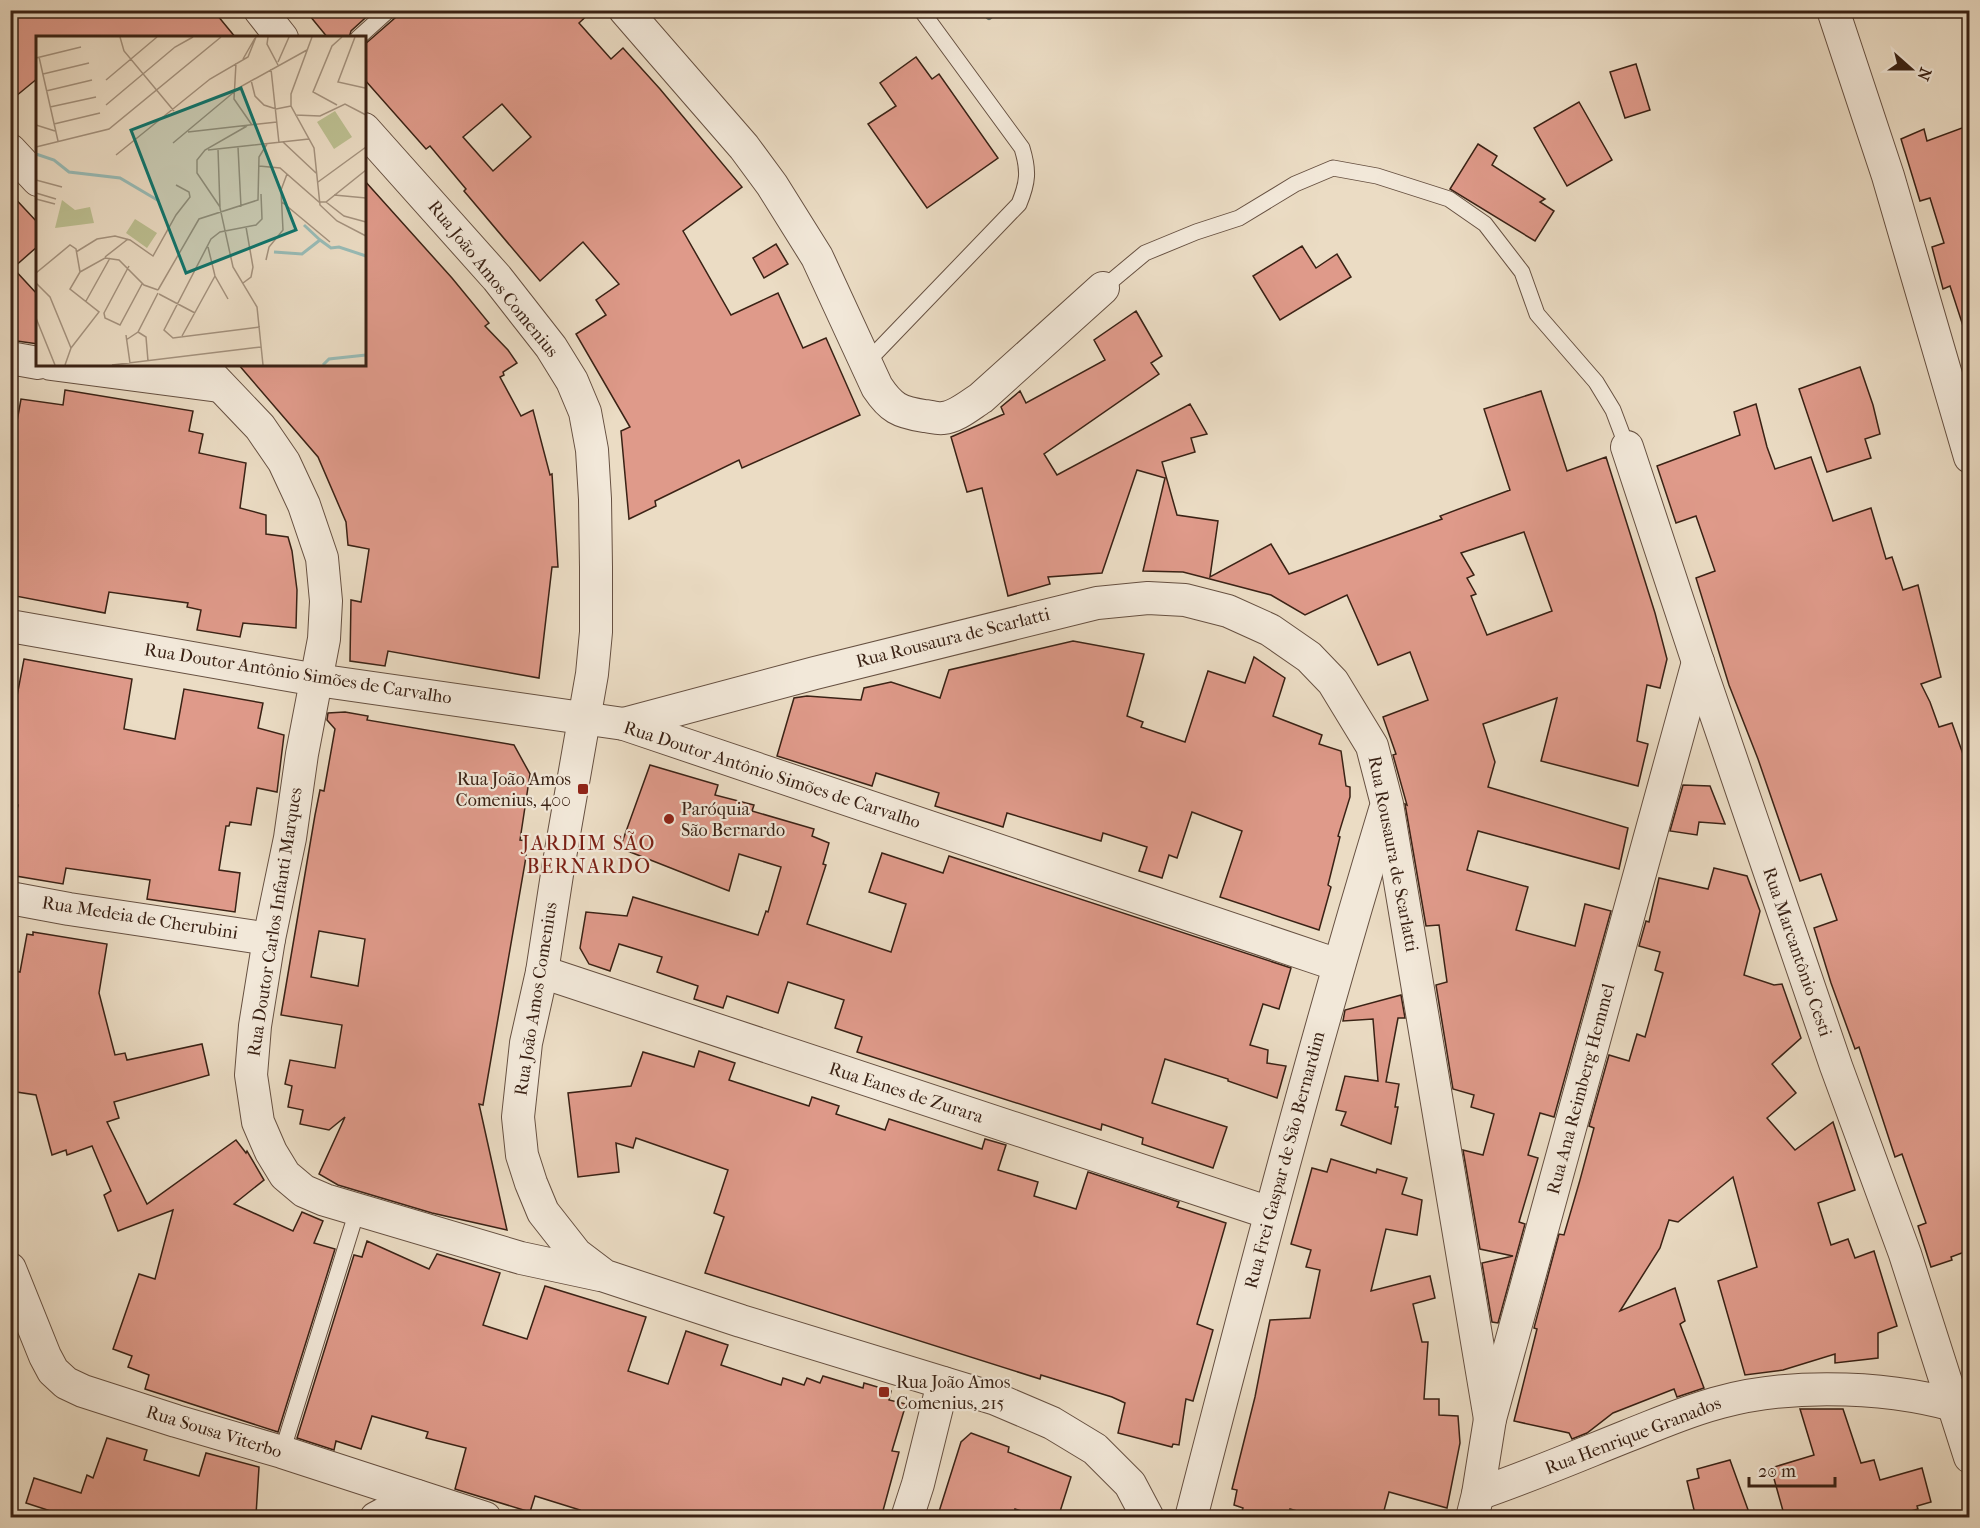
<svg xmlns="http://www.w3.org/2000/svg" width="1980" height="1528" font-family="'IM FELL French Canon',serif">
<rect width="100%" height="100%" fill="#ebdcc4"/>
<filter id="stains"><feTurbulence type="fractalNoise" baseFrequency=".00333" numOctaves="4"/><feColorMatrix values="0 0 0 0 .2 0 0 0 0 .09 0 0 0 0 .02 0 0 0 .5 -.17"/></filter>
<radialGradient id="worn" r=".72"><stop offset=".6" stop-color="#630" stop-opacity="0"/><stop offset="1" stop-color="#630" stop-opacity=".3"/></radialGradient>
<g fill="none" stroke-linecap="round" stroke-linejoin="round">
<path stroke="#727e76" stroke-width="8" d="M 989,16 L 995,10"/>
</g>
<g fill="#df9a8a" stroke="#3a2215" stroke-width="1.5" fill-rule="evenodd">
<path d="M 10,10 L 213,10 L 236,38 L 38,38 L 38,78 L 10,101 Z"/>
<path d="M 305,10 L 374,10 L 351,31 L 349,38 L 328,38 Z"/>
<path d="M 398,10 L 593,10 L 579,23 L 611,59 L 623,48 L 660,89 L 742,187 L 683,231 L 731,315 L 778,293 L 803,348 L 826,338 L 860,415 L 742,468 L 739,460 L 655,501 L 656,506 L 629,519 L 621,431 L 630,427 L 576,334 L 606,315 L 596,300 L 619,284 L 583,242 L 540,281 L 464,191 L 466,189 L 430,146 L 426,149 L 364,79 L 364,45 L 396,17 ZM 502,104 L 531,137 L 493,171 L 463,137 Z"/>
<path d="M 916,57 L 932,79 L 939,74 L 998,158 L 927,208 L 868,124 L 896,106 L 880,83 Z"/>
<path d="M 1636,64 L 1650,110 L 1625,118 L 1610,72 Z"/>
<path d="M 1579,102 L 1612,160 L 1567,186 L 1534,128 Z"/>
<path d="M 1970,125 L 1970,331 L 1965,332 L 1950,286 L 1943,289 L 1932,247 L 1944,243 L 1930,198 L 1920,201 L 1901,139 L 1924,129 L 1927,141 Z"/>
<path d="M 1478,144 L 1497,156 L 1492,165 L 1545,199 L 1540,202 L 1554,211 L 1535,241 L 1450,189 Z"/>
<path d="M 364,180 L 452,278 L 489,323 L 485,326 L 508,350 L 517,363 L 503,372 L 504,375 L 500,377 L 521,416 L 533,410 L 550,475 L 552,474 L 558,567 L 552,567 L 539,678 L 388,651 L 385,666 L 350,661 L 351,600 L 361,602 L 369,549 L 348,545 L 346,522 L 318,457 L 238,364 L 364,364 Z"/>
<path d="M 10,193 L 38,223 L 38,246 L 13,268 L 38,295 L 38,344 L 10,340 Z"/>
<path d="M 776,244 L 788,264 L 764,278 L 753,258 Z"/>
<path d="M 1302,246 L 1316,268 L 1337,254 L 1351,277 L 1280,320 L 1253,276 Z"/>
<path d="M 1136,311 L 1162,356 L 1151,363 L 1159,374 L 1044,454 L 1057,475 L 1190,404 L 1207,434 L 1191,438 L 1195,452 L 1162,462 L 1177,515 L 1218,521 L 1210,577 L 1271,544 L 1289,574 L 1442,519 L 1440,516 L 1510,490 L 1484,409 L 1541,391 L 1567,471 L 1606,457 L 1655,613 L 1667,659 L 1660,688 L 1647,685 L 1637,741 L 1648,744 L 1638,786 L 1541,761 L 1557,698 L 1483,724 L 1495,762 L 1488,787 L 1628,828 L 1619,869 L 1478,831 L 1467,870 L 1528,887 L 1516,930 L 1575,946 L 1585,904 L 1611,911 L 1554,1117 L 1540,1113 L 1528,1155 L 1538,1158 L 1519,1222 L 1525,1224 L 1498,1323 L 1492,1322 L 1482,1263 L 1513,1256 L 1480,1249 L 1463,1150 L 1483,1155 L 1494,1114 L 1471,1107 L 1474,1095 L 1453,1089 L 1436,985 L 1447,982 L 1439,925 L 1426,926 L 1405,804 L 1407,805 L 1393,755 L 1396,754 L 1383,717 L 1428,700 L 1410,652 L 1378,665 L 1347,595 L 1305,615 L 1271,595 L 1210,579 L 1183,572 L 1143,571 L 1165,478 L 1137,470 L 1102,573 L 1048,577 L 1050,584 L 1008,596 L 982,488 L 967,492 L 951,437 L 1004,414 L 1001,407 L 1020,391 L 1026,403 L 1105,360 L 1094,340 ZM 1524,532 L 1552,611 L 1487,635 L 1471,596 L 1476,594 L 1467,578 L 1474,575 L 1461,553 Z"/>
<path d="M 1860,367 L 1873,405 L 1880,434 L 1865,439 L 1871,458 L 1827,472 L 1799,389 Z"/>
<path d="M 65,390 L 193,411 L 189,431 L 203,434 L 199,453 L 246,463 L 240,508 L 266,515 L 266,534 L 288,537 L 292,551 L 297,590 L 296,628 L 243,623 L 240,637 L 197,630 L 201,610 L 187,607 L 188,603 L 109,592 L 105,613 L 10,595 L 10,460 L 21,399 L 63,405 Z"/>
<path d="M 1756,404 L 1767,447 L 1775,469 L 1811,457 L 1833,521 L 1871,508 L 1886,559 L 1892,557 L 1903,590 L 1918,585 L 1941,677 L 1921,684 L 1930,702 L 1939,727 L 1952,723 L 1970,774 L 1970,1250 L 1951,1257 L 1952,1260 L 1931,1267 L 1918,1226 L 1926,1223 L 1902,1154 L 1895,1157 L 1859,1047 L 1855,1049 L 1831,983 L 1814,928 L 1837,920 L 1821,874 L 1800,881 L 1758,759 L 1729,685 L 1696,578 L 1715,571 L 1696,516 L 1676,523 L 1657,466 L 1740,435 L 1734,412 Z"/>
<path d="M 1073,641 L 1144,654 L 1127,716 L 1143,722 L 1141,727 L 1185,742 L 1208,671 L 1245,683 L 1254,657 L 1285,678 L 1273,716 L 1322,735 L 1319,744 L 1341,751 L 1346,786 L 1350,787 L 1350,797 L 1338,836 L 1340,837 L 1328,885 L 1331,887 L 1319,930 L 1220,897 L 1242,831 L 1192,812 L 1177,858 L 1169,855 L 1162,878 L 1139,871 L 1147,847 L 1103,833 L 1101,841 L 1007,813 L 1003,827 L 935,806 L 939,793 L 876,773 L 872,786 L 777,756 L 794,698 L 807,696 L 861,700 L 864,688 L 891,682 L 940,698 L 949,670 Z"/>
<path d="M 24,659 L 132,679 L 124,729 L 175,739 L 184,689 L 263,703 L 258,728 L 284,735 L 277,792 L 257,788 L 251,825 L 230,822 L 229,826 L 226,826 L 219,870 L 240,873 L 235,912 L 147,899 L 150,880 L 66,868 L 63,884 L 10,875 L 10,843 L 18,805 L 10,803 L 10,733 Z"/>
<path d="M 345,712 L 368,716 L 367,720 L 514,745 L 530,774 L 520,840 L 528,841 L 525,863 L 483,1105 L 479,1104 L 507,1230 L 432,1213 L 338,1185 L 319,1174 L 345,1117 L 329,1130 L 300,1124 L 303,1110 L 288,1107 L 292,1086 L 285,1084 L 290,1060 L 335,1068 L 342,1025 L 281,1015 L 315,815 L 320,790 L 324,791 L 335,729 L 327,720 L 328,713 ZM 319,931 L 365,939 L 358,986 L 311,977 Z"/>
<path d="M 650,765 L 718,785 L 715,795 L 754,805 L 752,811 L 814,829 L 812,836 L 829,843 L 823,864 L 826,865 L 807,924 L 891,952 L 906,904 L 869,892 L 882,853 L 943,873 L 949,856 L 1291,968 L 1279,1009 L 1263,1004 L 1250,1045 L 1268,1050 L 1267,1063 L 1286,1066 L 1277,1098 L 1228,1081 L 1228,1079 L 1165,1059 L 1152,1103 L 1227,1127 L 1213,1168 L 1142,1144 L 1143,1138 L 1102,1124 L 1101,1130 L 857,1052 L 862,1037 L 835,1028 L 844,1000 L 788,982 L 778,1013 L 727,996 L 723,1008 L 694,999 L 698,986 L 657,972 L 662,957 L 619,944 L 610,971 L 589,964 L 580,948 L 586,912 L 627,916 L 633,897 L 758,935 L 766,911 L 768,912 L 781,867 L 739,854 L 729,891 L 620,848 Z"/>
<path d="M 1683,785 L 1710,786 L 1725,824 L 1699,822 L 1697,835 L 1670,831 Z"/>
<path d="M 1714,868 L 1747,876 L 1760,911 L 1744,975 L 1774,985 L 1782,984 L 1801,1038 L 1772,1064 L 1796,1093 L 1767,1118 L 1795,1150 L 1833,1122 L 1855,1190 L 1818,1203 L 1831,1245 L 1848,1239 L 1855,1258 L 1874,1251 L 1897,1326 L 1878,1333 L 1878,1358 L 1835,1363 L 1835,1354 L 1783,1370 L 1745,1375 L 1718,1281 L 1757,1267 L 1733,1177 L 1678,1222 L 1669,1220 L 1660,1248 L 1620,1311 L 1675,1288 L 1685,1321 L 1680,1324 L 1704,1388 L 1677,1397 L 1674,1389 L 1613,1413 L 1587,1433 L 1572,1439 L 1569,1433 L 1514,1421 L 1537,1329 L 1534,1328 L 1559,1234 L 1564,1235 L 1580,1180 L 1594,1128 L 1589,1126 L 1609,1055 L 1629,1061 L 1637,1034 L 1645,1037 L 1663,973 L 1655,970 L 1660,952 L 1639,946 L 1646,921 L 1649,922 L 1659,878 L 1708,889 Z"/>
<path d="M 33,932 L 107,944 L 99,993 L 115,1055 L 125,1053 L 127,1060 L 202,1044 L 209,1075 L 114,1102 L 119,1118 L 107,1122 L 147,1204 L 236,1140 L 246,1153 L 247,1151 L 264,1180 L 234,1204 L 293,1231 L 302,1212 L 323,1221 L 314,1243 L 335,1249 L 278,1432 L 145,1389 L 149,1375 L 128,1367 L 132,1356 L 113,1349 L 139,1274 L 155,1279 L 173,1210 L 118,1231 L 104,1195 L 111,1191 L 92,1146 L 67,1155 L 66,1150 L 52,1155 L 36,1095 L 10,1091 L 10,970 L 20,972 L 27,934 L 33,935 Z"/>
<path d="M 1401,995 L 1405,1018 L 1398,1018 L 1386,1082 L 1399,1084 L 1395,1107 L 1398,1107 L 1391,1144 L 1341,1125 L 1346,1112 L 1336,1110 L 1345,1076 L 1378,1081 L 1373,1019 L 1343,1021 L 1345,1010 Z"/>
<path d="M 699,1051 L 735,1063 L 729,1080 L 809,1106 L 812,1097 L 839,1106 L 836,1114 L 885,1130 L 889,1119 L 982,1149 L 985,1139 L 1006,1145 L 998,1170 L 1038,1182 L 1034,1196 L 1076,1209 L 1088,1172 L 1179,1202 L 1177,1207 L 1226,1223 L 1197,1324 L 1213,1330 L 1193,1401 L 1186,1399 L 1179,1445 L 1173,1444 L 1172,1447 L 1118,1433 L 1125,1403 L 1112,1397 L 1041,1375 L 1040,1379 L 705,1273 L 724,1217 L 714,1213 L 728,1170 L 636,1138 L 633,1148 L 616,1143 L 619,1172 L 578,1177 L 568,1093 L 631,1086 L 643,1052 L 694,1067 Z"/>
<path d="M 1331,1159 L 1376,1173 L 1377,1169 L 1407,1178 L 1402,1194 L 1422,1200 L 1417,1235 L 1386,1229 L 1371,1291 L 1430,1276 L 1435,1298 L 1413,1304 L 1422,1342 L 1428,1342 L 1424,1399 L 1439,1399 L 1439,1415 L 1458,1416 L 1460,1443 L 1447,1508 L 1389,1492 L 1382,1518 L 1321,1518 L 1290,1509 L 1288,1518 L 1240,1518 L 1243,1508 L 1234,1505 L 1237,1490 L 1232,1489 L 1255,1397 L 1270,1320 L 1310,1318 L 1320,1270 L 1306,1267 L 1311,1250 L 1291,1244 L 1312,1168 L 1327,1172 Z"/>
<path d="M 367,1241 L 429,1269 L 437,1254 L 500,1273 L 483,1325 L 527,1339 L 545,1286 L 646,1317 L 628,1371 L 668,1384 L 686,1331 L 728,1345 L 721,1365 L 781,1385 L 783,1378 L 804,1385 L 807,1378 L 820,1383 L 823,1376 L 863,1388 L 864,1383 L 891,1391 L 889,1400 L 906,1404 L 892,1451 L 899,1452 L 881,1518 L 577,1518 L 580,1510 L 535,1496 L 530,1512 L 455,1489 L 466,1448 L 426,1438 L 428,1432 L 372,1416 L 361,1449 L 336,1441 L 334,1450 L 297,1438 L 354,1255 L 362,1257 Z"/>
<path d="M 1800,1409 L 1843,1409 L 1861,1463 L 1874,1460 L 1880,1480 L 1922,1468 L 1931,1502 L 1917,1506 L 1918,1509 L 1888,1518 L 1785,1518 L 1771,1468 L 1814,1455 Z"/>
<path d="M 971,1433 L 1009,1447 L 1008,1452 L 1071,1477 L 1058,1518 L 1044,1518 L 1015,1509 L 1012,1518 L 937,1518 L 961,1442 Z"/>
<path d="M 107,1438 L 147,1450 L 144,1460 L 199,1476 L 206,1453 L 259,1467 L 256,1515 L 219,1512 L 218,1518 L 72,1518 L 26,1503 L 34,1478 L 81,1493 L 87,1475 L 93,1478 Z"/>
<path d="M 1730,1460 L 1751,1518 L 1696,1518 L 1687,1481 L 1699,1478 L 1697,1469 Z"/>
</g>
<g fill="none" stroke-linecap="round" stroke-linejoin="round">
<g stroke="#665041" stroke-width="17">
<g id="service">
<path d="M 358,38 L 389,10"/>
<path d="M 1103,288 L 1145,253 L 1196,232 L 1239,218 L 1295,184 L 1333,168 L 1377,176 L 1449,199 L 1485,224 L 1522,272 L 1537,314 L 1596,382 L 1613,410 L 1627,447"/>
<path d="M 865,364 L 1019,204 C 1028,182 1029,171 1022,148 L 921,10"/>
<path d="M 282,1452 L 357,1211"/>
</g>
</g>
<g stroke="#665041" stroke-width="34">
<g id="minor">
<path d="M 260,10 L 282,38"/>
<path d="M 625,10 L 744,147 L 772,185 L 817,257 L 877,387 C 891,408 899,412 924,416 C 929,416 937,419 943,418 C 956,417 970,405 981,398 L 1103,288"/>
<path d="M 1833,10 L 1888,176 L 1970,457"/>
<path d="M 364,129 L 497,278 L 551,347 L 572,381 L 585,412 L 592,450 L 595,499 L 596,567 L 596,632 L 592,674 L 558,868 L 542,972 L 526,1043 L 518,1117 L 522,1155 L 531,1183 L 543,1212 L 576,1254 L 605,1276 L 741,1321 L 996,1399 L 1052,1423 L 1095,1449 L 1130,1484 L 1148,1518"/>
<path d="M 10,150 L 38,180"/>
<path d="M 10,358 L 38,363"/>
<path d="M 51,364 L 219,386"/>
<path d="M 200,364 L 260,427 L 284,462 L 304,505 L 322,558 L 326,601 L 324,639 L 302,754 L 290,838 L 269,939 L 255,1026 L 251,1075 L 258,1122 L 271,1152 L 285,1175 L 304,1191 L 325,1200 L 521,1258 L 600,1275"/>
<path d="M 1627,447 L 1698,662 L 1836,1066 L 1905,1254 L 1970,1457"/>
<path d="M 10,626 L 317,680 L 624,724 L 1338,965"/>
<path d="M 624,724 L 815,673 L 1097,603 L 1148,598 L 1185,600 L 1228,611 L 1270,630 L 1309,657 L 1333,682 L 1372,746 L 1387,804 L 1490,1419"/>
<path d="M 10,898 L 69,909 L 269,939"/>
<path d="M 542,972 L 1270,1213"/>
<path d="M 10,1269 L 45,1356 L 53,1371 L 66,1383 L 83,1391 L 176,1421 L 282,1452 L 485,1518"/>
<path d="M 1478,1494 C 1528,1477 1577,1456 1627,1436 C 1658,1424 1689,1410 1721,1402 C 1795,1382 1897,1386 1970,1410"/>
<path d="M 376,1518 L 417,1496"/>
<path d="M 907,1518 L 918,1484 L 943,1383"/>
<path d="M 1191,1518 C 1252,1281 1314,1044 1385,810"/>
<path d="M 1472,1518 L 1478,1494 L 1490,1419 L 1698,662"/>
</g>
</g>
<use href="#service" stroke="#f2e8d9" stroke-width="15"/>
<use href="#minor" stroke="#f2e8d9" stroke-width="32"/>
</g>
<g fill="#8f2418" stroke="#f2e8d9" stroke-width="2">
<rect x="577" y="783" width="12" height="12" rx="3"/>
<circle cx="669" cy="819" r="6"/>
<rect x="878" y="1386" width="12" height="12" rx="3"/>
</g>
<g text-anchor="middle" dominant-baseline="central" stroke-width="4.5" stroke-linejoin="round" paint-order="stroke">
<g font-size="18" fill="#3a2215" stroke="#f2e8d9">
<text transform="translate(493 279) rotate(51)">Rua João Amos Comenius</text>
<text transform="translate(953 638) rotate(-14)">Rua Rousaura de Scarlatti</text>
<text transform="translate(298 674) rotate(9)">Rua Doutor Antônio Simões de Carvalho</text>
<text transform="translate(772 775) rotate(18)">Rua Doutor Antônio Simões de Carvalho</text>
<text transform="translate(1393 854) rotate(79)">Rua Rousaura de Scarlatti</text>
<text transform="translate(140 918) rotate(9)">Rua Medeia de Cherubini</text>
<text transform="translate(275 922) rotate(-81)">Rua Doutor Carlos Infanti Marques</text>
<text transform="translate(1797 952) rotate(71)">Rua Marcantônio Cesti</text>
<text transform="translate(536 999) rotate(-81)">Rua João Amos Comenius</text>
<text transform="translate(1581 1089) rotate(-75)">Rua Ana Reimberg Hemmel</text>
<text transform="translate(906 1093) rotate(18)">Rua Eanes de Zurara</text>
<text transform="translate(1285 1160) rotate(-75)">Rua Frei Gaspar de São Bernardim</text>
<text transform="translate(214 1432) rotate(17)">Rua Sousa Viterbo</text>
<text transform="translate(1633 1436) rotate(-21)">Rua Henrique Granados</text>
</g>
<g font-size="18" fill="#3a2215" stroke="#f2e8d9" text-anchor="start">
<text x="571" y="779" text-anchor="end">Rua João Amos<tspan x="571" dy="21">Comenius, 400</tspan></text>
<text x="681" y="809">Paróquia<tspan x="681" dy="21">São Bernardo</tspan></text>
<text x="896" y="1382">Rua João Amos<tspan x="896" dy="21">Comenius, 215</tspan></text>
</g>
<g font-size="20" letter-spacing="1.5" fill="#7a1f14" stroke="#f2e8d9">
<text x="589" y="843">JARDIM SÃO<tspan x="589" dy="23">BERNARDO</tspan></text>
</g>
</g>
<g transform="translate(36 36)">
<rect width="330" height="330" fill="#ebdcc4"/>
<path d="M 26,164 L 39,174 L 54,171 L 58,187 L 19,192 Z" fill="#bcbf91"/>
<path d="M 299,75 L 316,101 L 298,113 L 281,86 ZM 99,183 L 121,197 L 111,212 L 90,197 Z" fill="#bcbf91"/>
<path fill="none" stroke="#98bbb6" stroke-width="3" d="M 0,118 L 18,124 L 33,136 L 84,142 L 123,165M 268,189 L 284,204M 238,216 L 266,218 L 284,204 L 295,212 L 303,211 L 330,220M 287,329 L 293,323 L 330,319"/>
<path fill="none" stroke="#a4927e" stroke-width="1.5" d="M 84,1 L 88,15 L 138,75M 232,1 L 231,8 L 242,29M 276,1 L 255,58 L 255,70 L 278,112 L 284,169 L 301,185 L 330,200M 319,1 L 302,46 L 329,52M 3,21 L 22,105M 0,22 L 45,11M 207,23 L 219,2M 330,25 L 330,53M 242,26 L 253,1M 200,27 L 198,63 L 216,89M 235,33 L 243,107M 7,38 L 53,27M 70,44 L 121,1M 215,44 L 219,60 L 228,69 L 240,73 L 255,70M 10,55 L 56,44M 70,69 L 139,11 L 157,1M 301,69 L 277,56 L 296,10 L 306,1M 14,71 L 60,61M 259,79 L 284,80 L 309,68 L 330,79M 18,88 L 64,77M 0,89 L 19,95M 152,96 L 241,86M 247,106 L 280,137M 137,107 L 204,51 L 271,14M 0,111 L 73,93 L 185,1M 202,111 L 205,171M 182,113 L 184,172 L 197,231 L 221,271 L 227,329M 172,114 L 273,103M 80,119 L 174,43 L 212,21 L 220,1M 223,130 L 244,132 L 283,166 L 290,166 L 330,134M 0,144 L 26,151M 282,146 L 330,111M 0,157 L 20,163M 298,159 L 330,162M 0,163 L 19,168M 246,166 L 294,206M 290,166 L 308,180 L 330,186M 184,171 L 161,137 L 161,124 L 169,114 L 211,90M 172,211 L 179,240 L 192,263M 40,216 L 61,203 L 79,200 L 94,204 L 117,220 L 140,179 L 154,161 L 153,156 L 140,149M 69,221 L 92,203M 230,224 L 233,211 L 247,194 L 245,154 L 251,138M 93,230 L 68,277 L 69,282 L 84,289 L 106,248M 0,237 L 34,209 L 40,213 L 44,236 L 69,222 L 83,224 L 108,249 L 122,254M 0,247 L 14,261 L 35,312 L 29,329M 207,247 L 215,241 L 217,231 L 210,191M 122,254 L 163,183 L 222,164 L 223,121 L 231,108M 123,258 L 159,277M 50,265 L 74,222M 0,282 L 19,329M 224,291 L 137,302 L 128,294 L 175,203 L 184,196 L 220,189 L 226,183 L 225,158M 102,296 L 110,301 L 112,325M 90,299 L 94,327M 146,300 L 179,240M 90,304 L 102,296 L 122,257M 35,312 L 63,276 L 34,253 L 44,236M 76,329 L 225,311"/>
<path fill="#0f766e" fill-opacity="0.15" stroke="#0f766e" stroke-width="3" d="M 205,52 L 260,194 L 150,237 L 95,94 Z"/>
<rect width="330" height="330" fill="none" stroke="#3a2215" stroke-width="3"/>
</g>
<rect width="1980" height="1528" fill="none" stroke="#ebdcc4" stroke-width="36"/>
<rect x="12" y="12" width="1956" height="1504" fill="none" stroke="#3a2215" stroke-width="3"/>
<rect x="18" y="18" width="1944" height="1492" fill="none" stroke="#3a2215" stroke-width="1.5"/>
<g transform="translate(1911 69) rotate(111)" stroke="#f2e8d9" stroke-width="4.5" paint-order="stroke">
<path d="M0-4.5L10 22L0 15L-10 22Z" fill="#3a2215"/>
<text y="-9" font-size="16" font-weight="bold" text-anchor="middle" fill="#3a2215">N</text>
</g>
<path d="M1749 1477v9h86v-9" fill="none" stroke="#3a2215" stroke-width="3"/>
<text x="1758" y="1477" font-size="18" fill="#3a2215" stroke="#f2e8d9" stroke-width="4.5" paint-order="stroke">20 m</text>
<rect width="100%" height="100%" filter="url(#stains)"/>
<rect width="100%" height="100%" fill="url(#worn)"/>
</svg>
